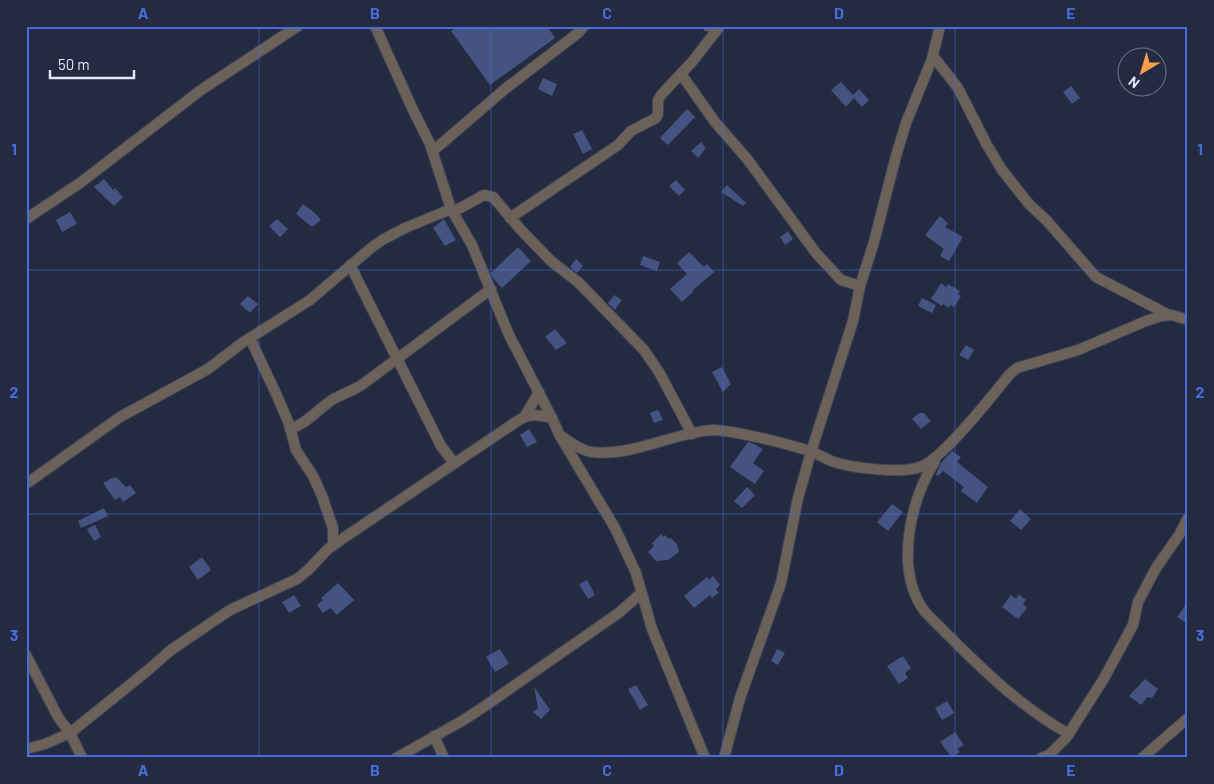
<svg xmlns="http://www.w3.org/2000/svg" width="1214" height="784" font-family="Barlow,sans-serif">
<rect width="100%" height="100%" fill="#242a3f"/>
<g fill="#445382">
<path d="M 458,26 L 547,26 L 555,38 L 490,85 L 451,31 Z"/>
<path d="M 543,78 L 557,84 L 552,96 L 538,89 Z"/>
<path d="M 841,82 L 853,95 L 859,89 L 869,100 L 862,107 L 854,98 L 846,107 L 831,90 Z"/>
<path d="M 1071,86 L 1080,98 L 1072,104 L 1063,92 Z"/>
<path d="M 687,109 L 695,117 L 668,145 L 660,138 Z"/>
<path d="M 582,130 L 592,149 L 583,154 L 573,134 Z"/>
<path d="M 701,142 L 706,148 L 698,158 L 691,151 Z"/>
<path d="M 104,179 L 113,190 L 115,188 L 123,197 L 114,206 L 94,187 Z"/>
<path d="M 676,180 L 685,190 L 679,196 L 669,186 Z"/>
<path d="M 727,185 L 746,203 L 743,206 L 721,192 Z"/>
<path d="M 303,204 L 315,213 L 321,220 L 312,227 L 296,214 Z"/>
<path d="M 70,212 L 77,224 L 62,232 L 56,220 Z"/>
<path d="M 940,216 L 948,223 L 945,227 L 963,237 L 949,261 L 940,256 L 944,249 L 925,235 Z"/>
<path d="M 277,219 L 288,229 L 280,237 L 269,226 Z"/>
<path d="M 444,219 L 456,240 L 445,246 L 433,228 Z"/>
<path d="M 788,231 L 793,239 L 785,245 L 780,237 Z"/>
<path d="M 518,247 L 531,261 L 502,288 L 493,278 L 491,273 Z"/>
<path d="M 689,252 L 704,267 L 707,264 L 714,272 L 693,290 L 694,291 L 682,302 L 670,289 L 687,274 L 677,263 Z"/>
<path d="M 643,256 L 660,262 L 657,271 L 640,265 Z"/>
<path d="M 576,259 L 583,266 L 577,273 L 570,267 Z"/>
<path d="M 941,283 L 946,287 L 948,284 L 960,291 L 958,294 L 961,296 L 954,307 L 950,305 L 949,308 L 943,304 L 942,306 L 931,299 Z"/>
<path d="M 614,295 L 622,300 L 615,310 L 608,303 Z"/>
<path d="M 248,296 L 258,304 L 250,313 L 240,304 Z"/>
<path d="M 922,298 L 936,305 L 932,313 L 918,306 Z"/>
<path d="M 555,329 L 567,343 L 556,350 L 545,337 Z"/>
<path d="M 966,345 L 974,350 L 968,360 L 959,355 Z"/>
<path d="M 722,367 L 731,384 L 723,392 L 712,372 Z"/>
<path d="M 658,410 L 663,420 L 654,423 L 650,413 Z"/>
<path d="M 919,413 L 924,413 L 931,421 L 921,429 L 912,419 Z"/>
<path d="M 529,429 L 537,442 L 527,447 L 520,435 Z"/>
<path d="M 748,442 L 754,444 L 763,449 L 753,463 L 764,471 L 755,484 L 730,467 Z"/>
<path d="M 952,451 L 961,457 L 957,462 L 988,487 L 977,503 L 961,491 L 964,487 L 943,471 L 938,476 L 936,474 L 941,463 Z"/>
<path d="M 116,477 L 126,487 L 130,485 L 136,493 L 123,502 L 120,497 L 115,500 L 103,483 L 110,479 Z"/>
<path d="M 747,487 L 755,495 L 742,508 L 734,501 Z"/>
<path d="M 892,504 L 903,512 L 888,531 L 877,522 Z"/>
<path d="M 104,508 L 108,516 L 81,528 L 78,521 Z"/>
<path d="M 1020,509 L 1031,519 L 1021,530 L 1010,521 Z"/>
<path d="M 95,525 L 101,537 L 94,541 L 87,529 Z"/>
<path d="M 661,534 L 663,537 L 665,535 L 669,539 L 671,538 L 677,544 L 679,552 L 668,560 L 656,561 L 648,552 L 654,546 L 652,543 Z"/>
<path d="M 202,557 L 211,570 L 198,580 L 189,567 Z"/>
<path d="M 713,576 L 720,585 L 716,589 L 719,593 L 712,598 L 710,595 L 694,608 L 684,596 L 707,577 L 709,580 Z"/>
<path d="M 587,580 L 595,595 L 588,599 L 579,584 Z"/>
<path d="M 338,583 L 354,600 L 337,615 L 330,608 L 323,613 L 317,605 L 323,600 L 321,598 Z"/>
<path d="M 1019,594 L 1026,600 L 1023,604 L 1027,608 L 1018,619 L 1002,607 L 1011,595 L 1016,599 Z"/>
<path d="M 294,595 L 301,606 L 289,613 L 282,602 Z"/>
<path d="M 1188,602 L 1188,624 L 1177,617 Z"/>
<path d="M 500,649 L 509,664 L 495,672 L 486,657 Z"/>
<path d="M 777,649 L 785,653 L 778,665 L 771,661 Z"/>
<path d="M 903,656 L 911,668 L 905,673 L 908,678 L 899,684 L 887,666 Z"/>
<path d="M 1145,679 L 1158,689 L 1152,698 L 1147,697 L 1141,705 L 1129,696 Z"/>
<path d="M 636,685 L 648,705 L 640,710 L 628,689 Z"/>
<path d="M 534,687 L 550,710 L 541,719 L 533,712 L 538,708 Z"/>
<path d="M 947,701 L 954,713 L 942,720 L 935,708 Z"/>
<path d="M 955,732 L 964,745 L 957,749 L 960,752 L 952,758 L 940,742 Z"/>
</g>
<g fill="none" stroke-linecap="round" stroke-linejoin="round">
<g stroke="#3f4559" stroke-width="12">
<g id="minor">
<path d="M 375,26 L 413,110 L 430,144 L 451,209 L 472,245 L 509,335 L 552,418 L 560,436 L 615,528 L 636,573 L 652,629 L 705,758"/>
<path d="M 708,26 L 709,26"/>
<path d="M 933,56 L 958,88 L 987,145 L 1002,170 L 1029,204 L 1047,221 L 1096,277 L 1169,315"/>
<path d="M 681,74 L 715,122 L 748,160 L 816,253 L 841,280 L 860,286"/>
<path d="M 433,151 L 505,89 L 578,33 L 584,26"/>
<path d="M 453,212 L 484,195 L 493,197 L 521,230 L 551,261 L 578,282 L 644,350 L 659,372 L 692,434"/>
<path d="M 510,218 L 618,145 L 631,131 L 656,118 L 658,114 L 658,100 L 661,95 L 692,62 L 720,26"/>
<path d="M 26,219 L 80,183 L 201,90 L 298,26"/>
<path d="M 350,265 L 441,446 L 454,463"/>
<path d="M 250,338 L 278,398 L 289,424 L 296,450 L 313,476 L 322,496 L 333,528 L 333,545"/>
<path d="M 525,416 L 539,392"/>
<path d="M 290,429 C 309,422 316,411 332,400 C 342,394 353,391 363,384 L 491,289"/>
<path d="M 561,436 C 570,442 580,450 591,452 C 622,456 655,442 684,435 C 694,433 704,430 714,430 C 741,432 783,443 810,451 C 818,454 826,459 834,462 C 853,468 901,474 920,467 C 943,459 992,396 1009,375 L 1017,368 L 1078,350 L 1146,321 L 1161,316 L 1172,315 L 1188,320"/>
<path d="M 935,461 C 910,501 894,571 925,612 C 969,656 1013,703 1069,734"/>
<path d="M 26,484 L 120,417 L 208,369 L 242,343 L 310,300 L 371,248 L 382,240 L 405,228 L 451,209"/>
<path d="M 26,655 L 58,717 L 70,733 L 82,758"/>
<path d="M 434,736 L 444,758"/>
<path d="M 26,749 L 45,744 L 70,733 L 147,671 L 171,650 L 230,610 L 297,579 L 308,570 L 328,549 L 345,537 L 519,420 C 530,413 540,415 552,418"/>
<path d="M 396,758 L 462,721 L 485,706 L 620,612 L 641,593"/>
<path d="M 724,758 L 740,698 L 781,583 L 798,498 L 811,452 L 853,321 L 860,286 L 874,242 L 896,156 L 906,123 L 932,59 L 940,26"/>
<path d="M 1041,758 L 1049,755 L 1066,738 L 1103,680 L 1133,625 L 1138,602 L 1156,568 L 1179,535 L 1188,518"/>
<path d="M 1142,758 L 1188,718"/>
</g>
</g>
<use href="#minor" stroke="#6b6159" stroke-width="10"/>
</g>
<path fill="none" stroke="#456dde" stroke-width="1" stroke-opacity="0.55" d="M 259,26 L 259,758M 491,26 L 491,758M 723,26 L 723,758M 955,26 L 955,758M 26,270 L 1188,270M 26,514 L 1188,514"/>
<rect width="1214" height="784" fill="none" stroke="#242a3f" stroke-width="55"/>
<g transform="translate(1142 72) rotate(218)"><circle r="24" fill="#242a3f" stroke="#707688"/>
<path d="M0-4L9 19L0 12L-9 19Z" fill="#fa9f4e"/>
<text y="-8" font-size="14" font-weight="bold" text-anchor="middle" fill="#e3e8f6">N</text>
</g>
<path d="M50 70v8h84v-8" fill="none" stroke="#e3e8f6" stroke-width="2.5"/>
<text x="58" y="70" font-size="15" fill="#e3e8f6" stroke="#242a3f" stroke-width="4" paint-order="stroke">50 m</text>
<rect x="28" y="28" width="1158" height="728" fill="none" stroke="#456dde" stroke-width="2"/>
<g font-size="16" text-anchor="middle" font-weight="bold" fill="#456dde">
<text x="143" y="19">A</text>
<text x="375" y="19">B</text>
<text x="607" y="19">C</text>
<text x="839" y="19">D</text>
<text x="1071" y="19">E</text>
<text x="14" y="155">1</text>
<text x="1200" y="155">1</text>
<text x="14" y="398">2</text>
<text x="1200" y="398">2</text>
<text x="14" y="641">3</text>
<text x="1200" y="641">3</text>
<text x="143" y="776">A</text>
<text x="375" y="776">B</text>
<text x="607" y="776">C</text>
<text x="839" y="776">D</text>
<text x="1071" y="776">E</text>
</g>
</svg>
